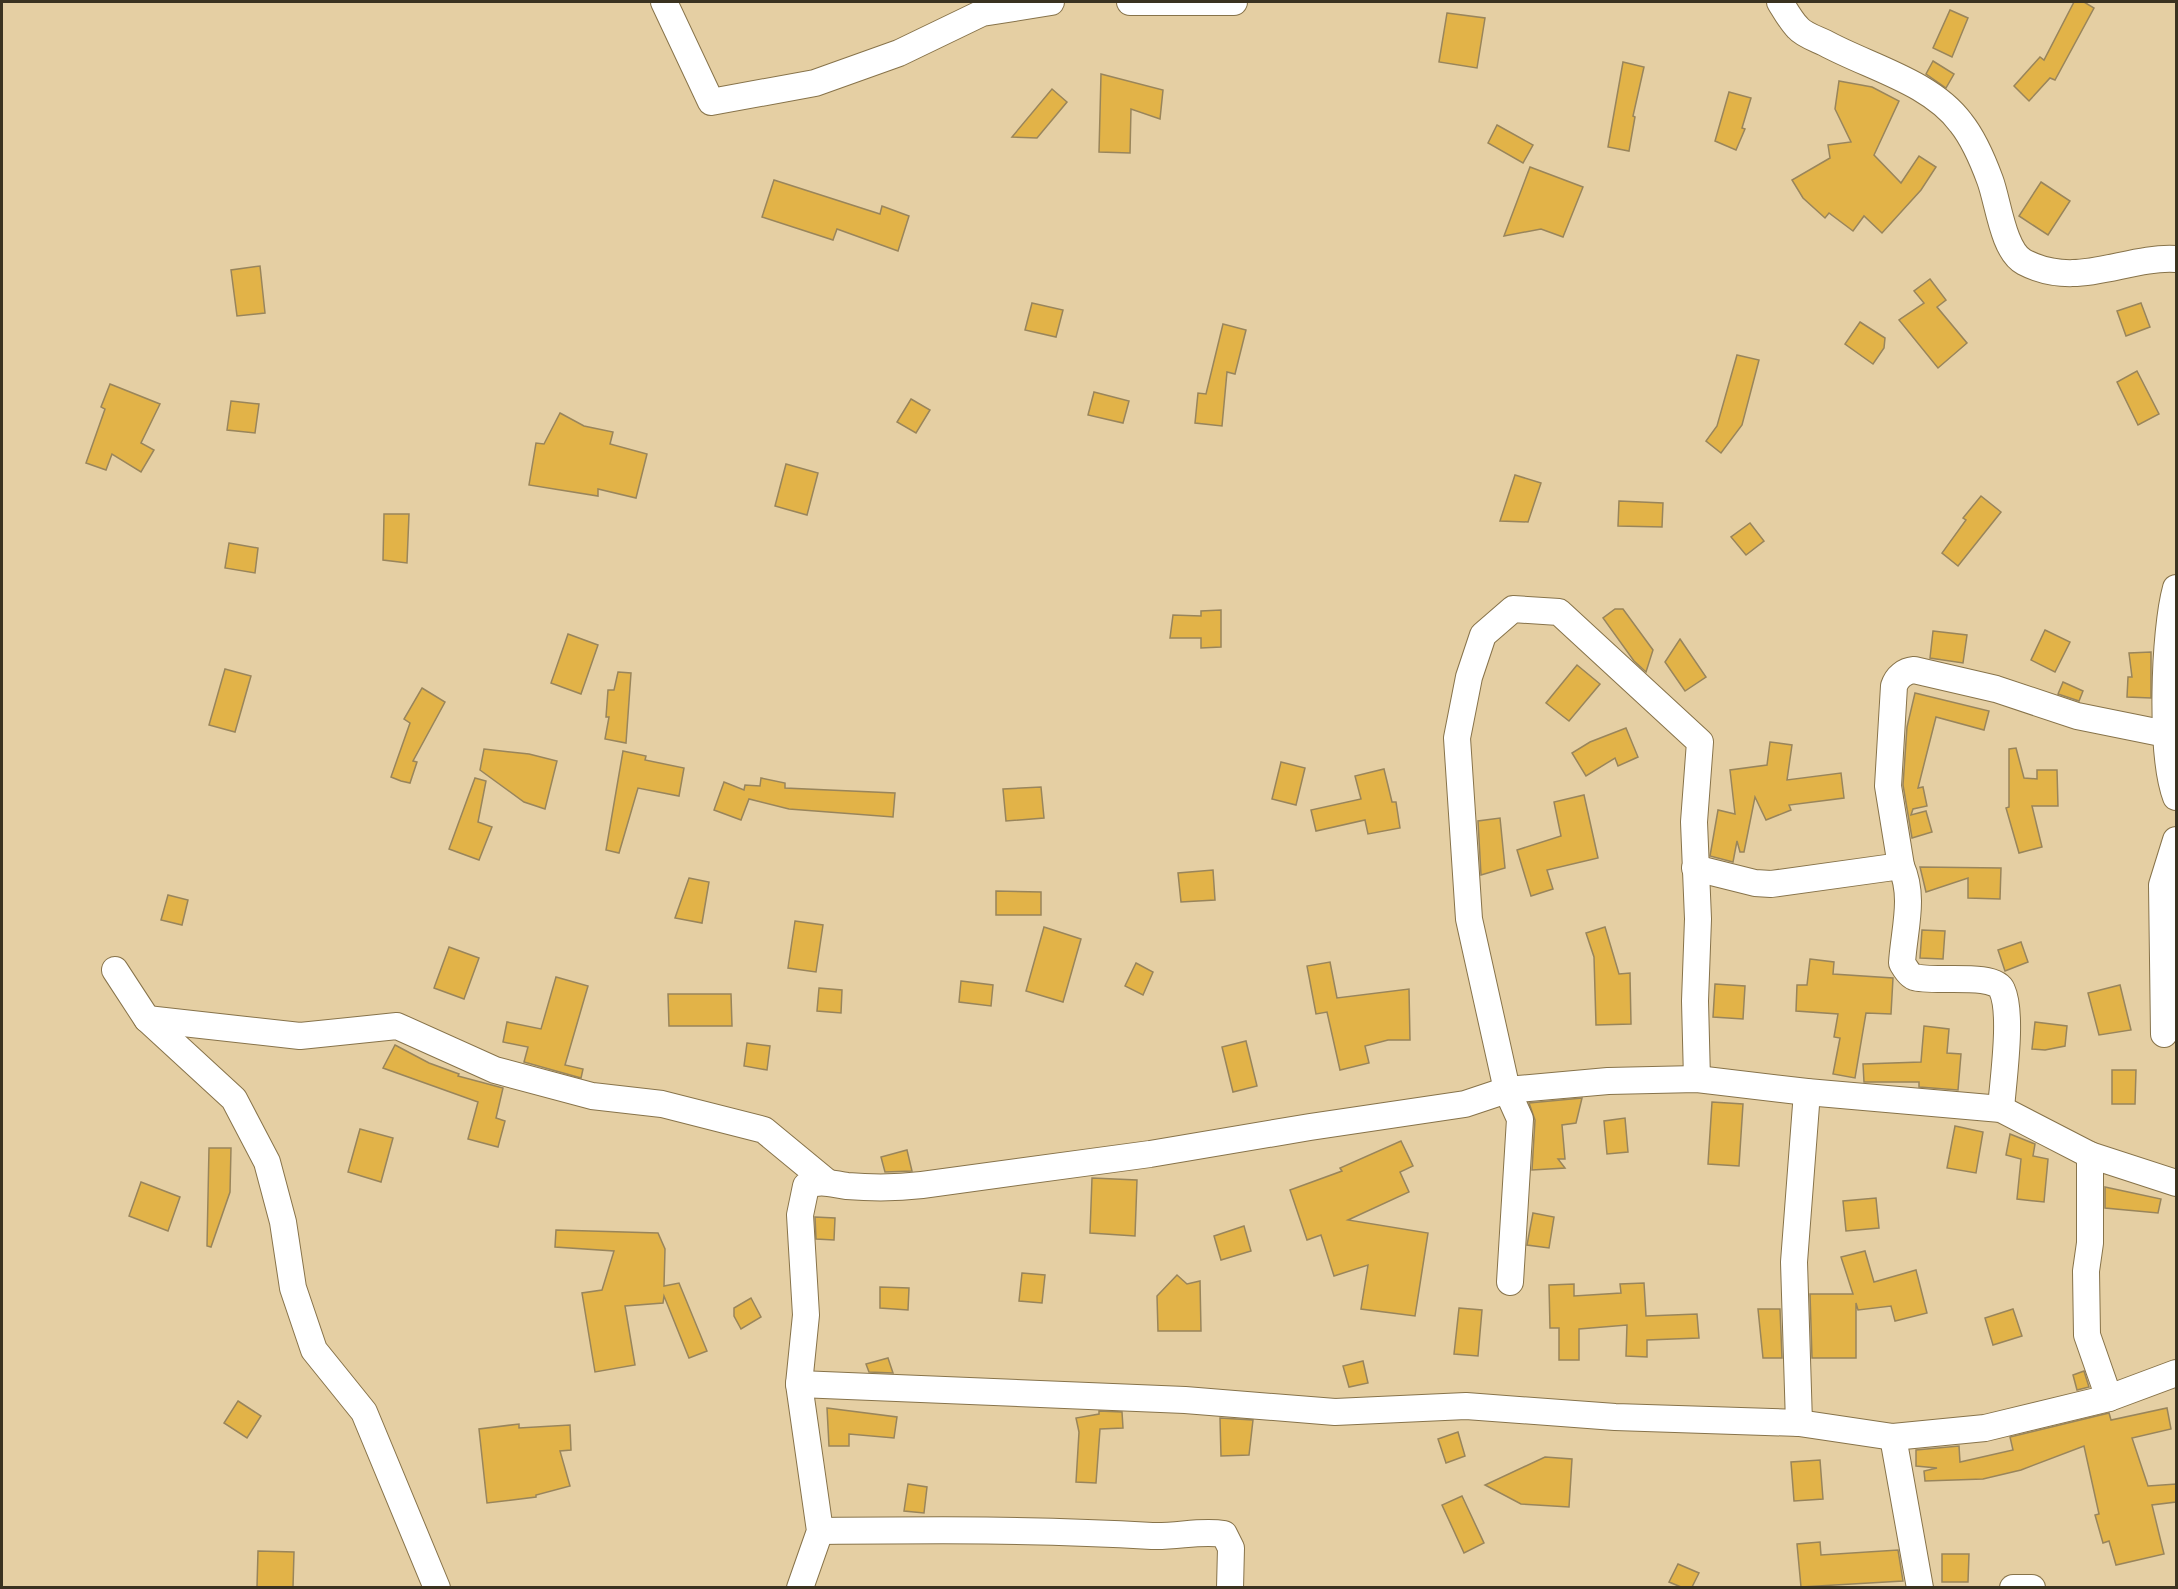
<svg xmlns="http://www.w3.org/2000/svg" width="2178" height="1589" font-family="'Asap Condensed',sans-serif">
<rect width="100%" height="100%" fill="#e5cfa3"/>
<g fill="#e2b348" stroke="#99855b" stroke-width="1.5">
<path d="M 2074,2 L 2084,2 L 2094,8 L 2055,80 L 2050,78 L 2029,101 L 2014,86 L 2040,57 L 2044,60 Z"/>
<path d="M 1950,10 L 1968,18 L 1952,57 L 1933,48 Z"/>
<path d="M 1447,13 L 1485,18 L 1477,68 L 1439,62 Z"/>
<path d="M 1933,61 L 1954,74 L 1946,88 L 1926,74 Z"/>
<path d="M 1623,62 L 1644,67 L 1633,116 L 1635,117 L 1629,151 L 1608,147 Z"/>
<path d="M 1101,74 L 1163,90 L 1160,119 L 1131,109 L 1130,153 L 1099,152 Z"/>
<path d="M 1839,81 L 1872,87 L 1899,101 L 1874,155 L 1901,183 L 1919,156 L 1936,167 L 1921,190 L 1882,233 L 1864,216 L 1853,231 L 1829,213 L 1825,218 L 1803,198 L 1792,180 L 1830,158 L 1828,145 L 1851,142 L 1835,109 Z"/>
<path d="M 1052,89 L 1067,102 L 1037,138 L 1012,137 Z"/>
<path d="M 1729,92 L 1751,98 L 1742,128 L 1745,129 L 1736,150 L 1715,141 Z"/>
<path d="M 1497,125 L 1533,145 L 1523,163 L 1488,143 Z"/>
<path d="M 1530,167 L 1583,187 L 1563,237 L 1541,229 L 1504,236 Z"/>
<path d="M 774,180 L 880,214 L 882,206 L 909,216 L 898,251 L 837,229 L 833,240 L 762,217 Z"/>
<path d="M 2041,182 L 2070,201 L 2048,235 L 2019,216 Z"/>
<path d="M 260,266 L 265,313 L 237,316 L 231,270 Z"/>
<path d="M 1930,279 L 1946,300 L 1937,307 L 1967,343 L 1938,368 L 1899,320 L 1924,303 L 1914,291 Z"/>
<path d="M 1032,303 L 1063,310 L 1056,337 L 1025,330 Z"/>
<path d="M 2141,303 L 2150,327 L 2126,336 L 2117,311 Z"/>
<path d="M 1860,322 L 1885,338 L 1884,348 L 1873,364 L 1845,344 Z"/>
<path d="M 1223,324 L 1246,330 L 1235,374 L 1227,372 L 1222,426 L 1195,423 L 1198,393 L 1206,394 Z"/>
<path d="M 1737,355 L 1759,360 L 1742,425 L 1721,453 L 1706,441 L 1717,426 Z"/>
<path d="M 2137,371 L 2159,414 L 2138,425 L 2117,382 Z"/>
<path d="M 110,384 L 160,404 L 141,443 L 154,450 L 141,472 L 112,454 L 106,470 L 86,463 L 105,409 L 101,407 Z"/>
<path d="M 1094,392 L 1129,401 L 1123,423 L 1088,415 Z"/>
<path d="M 911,399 L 930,410 L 916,433 L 897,422 Z"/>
<path d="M 231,401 L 259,404 L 255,433 L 227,430 Z"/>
<path d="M 560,413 L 584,426 L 613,432 L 610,444 L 647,454 L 636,498 L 598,489 L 598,496 L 529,485 L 536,443 L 544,444 Z"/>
<path d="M 786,464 L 818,473 L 807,515 L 775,506 Z"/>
<path d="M 1515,475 L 1541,483 L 1528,522 L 1500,521 Z"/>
<path d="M 1981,496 L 2001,512 L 1958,566 L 1942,553 L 1966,520 L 1963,518 Z"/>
<path d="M 1619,501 L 1663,503 L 1662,527 L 1618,526 Z"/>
<path d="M 384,514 L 409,514 L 407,563 L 383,560 Z"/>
<path d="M 1750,523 L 1764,541 L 1746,555 L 1731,537 Z"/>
<path d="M 229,543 L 258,548 L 255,573 L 225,568 Z"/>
<path d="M 1615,609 L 1623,609 L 1653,650 L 1646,672 L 1634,661 L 1603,618 Z"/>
<path d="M 1221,610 L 1221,647 L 1201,648 L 1201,638 L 1170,638 L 1173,615 L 1201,616 L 1201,611 Z"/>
<path d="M 2045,630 L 2070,642 L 2055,672 L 2031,660 Z"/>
<path d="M 1933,631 L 1967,635 L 1963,663 L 1930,658 Z"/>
<path d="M 568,634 L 598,645 L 581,694 L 551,683 Z"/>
<path d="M 1680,639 L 1706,677 L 1685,691 L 1665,662 Z"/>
<path d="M 2151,652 L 2151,698 L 2127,697 L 2128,677 L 2132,677 L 2129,653 Z"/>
<path d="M 1577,665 L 1600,684 L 1569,721 L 1546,703 Z"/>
<path d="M 225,669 L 251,676 L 235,732 L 209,725 Z"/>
<path d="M 618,672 L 631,673 L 626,743 L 605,739 L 609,717 L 606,717 L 608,690 L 614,690 Z"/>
<path d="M 2063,682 L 2083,691 L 2079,701 L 2058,694 Z"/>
<path d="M 422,688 L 445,702 L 413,761 L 417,762 L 410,783 L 401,781 L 391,777 L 410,723 L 404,719 Z"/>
<path d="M 1915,693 L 1989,711 L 1984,730 L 1936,717 L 1918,788 L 1923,787 L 1927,806 L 1913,809 L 1911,815 L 1926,811 L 1932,832 L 1912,838 L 1903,785 L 1907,727 Z"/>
<path d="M 1626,728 L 1638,757 L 1618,766 L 1615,758 L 1586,776 L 1572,753 L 1590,742 Z"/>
<path d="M 1770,742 L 1792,745 L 1787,780 L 1841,773 L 1844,798 L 1789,805 L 1791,810 L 1766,820 L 1755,797 L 1744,852 L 1740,852 L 1737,841 L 1733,862 L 1710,856 L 1718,810 L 1735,814 L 1730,770 L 1767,765 Z"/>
<path d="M 2016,748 L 2024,778 L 2037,779 L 2037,770 L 2057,770 L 2058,806 L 2032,806 L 2042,847 L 2019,853 L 2006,808 L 2009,807 L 2009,749 Z"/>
<path d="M 484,749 L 529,754 L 557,761 L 545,809 L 524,802 L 480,770 Z"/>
<path d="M 623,751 L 646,756 L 645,760 L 684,768 L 679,796 L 638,788 L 619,853 L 606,850 Z"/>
<path d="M 1281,762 L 1305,768 L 1296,805 L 1272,799 Z"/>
<path d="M 1384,769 L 1392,802 L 1396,802 L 1400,828 L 1368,834 L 1365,820 L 1316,831 L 1311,810 L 1361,799 L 1355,776 Z"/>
<path d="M 475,778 L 486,781 L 478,822 L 492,827 L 479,860 L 449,849 Z"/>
<path d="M 761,778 L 785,783 L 785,788 L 895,793 L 893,817 L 789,809 L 749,799 L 741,820 L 714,810 L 724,782 L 744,790 L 745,785 L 760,786 Z"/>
<path d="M 1041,787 L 1044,818 L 1006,821 L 1003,789 Z"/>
<path d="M 1584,795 L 1598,858 L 1547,870 L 1553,889 L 1531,896 L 1517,850 L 1561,836 L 1554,802 Z"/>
<path d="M 1500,818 L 1505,868 L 1481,875 L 1478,821 Z"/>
<path d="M 1920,867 L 2001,868 L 2000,899 L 1968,898 L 1968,878 L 1926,892 Z"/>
<path d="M 1213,870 L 1215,900 L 1181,902 L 1178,873 Z"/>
<path d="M 689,878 L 709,882 L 702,923 L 675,918 Z"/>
<path d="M 996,891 L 1041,892 L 1041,915 L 996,915 Z"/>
<path d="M 168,895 L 188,900 L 182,925 L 161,920 Z"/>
<path d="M 795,921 L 823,925 L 816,972 L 788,968 Z"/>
<path d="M 1044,927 L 1081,939 L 1063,1002 L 1026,991 Z"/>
<path d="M 1605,927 L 1619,974 L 1630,973 L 1631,1024 L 1596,1025 L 1594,957 L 1586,933 Z"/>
<path d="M 1922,930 L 1945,931 L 1943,959 L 1920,958 Z"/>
<path d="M 2021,942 L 2028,962 L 2005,971 L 1998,950 Z"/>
<path d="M 449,947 L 479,958 L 464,999 L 434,988 Z"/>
<path d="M 1810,959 L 1834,962 L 1833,974 L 1893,978 L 1891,1014 L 1866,1013 L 1855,1078 L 1833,1074 L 1840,1038 L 1834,1037 L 1838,1014 L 1796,1011 L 1797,985 L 1807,985 Z"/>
<path d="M 1330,962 L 1337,998 L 1409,989 L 1410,1040 L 1388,1040 L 1365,1046 L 1369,1063 L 1340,1070 L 1327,1012 L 1316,1014 L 1307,966 Z"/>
<path d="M 1136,963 L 1153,972 L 1143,995 L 1125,986 Z"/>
<path d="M 556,977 L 588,986 L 565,1065 L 583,1069 L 581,1078 L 524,1062 L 528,1047 L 503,1042 L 507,1022 L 541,1029 Z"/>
<path d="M 961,981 L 993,985 L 991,1006 L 959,1002 Z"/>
<path d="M 1715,984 L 1745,986 L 1743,1019 L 1713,1017 Z"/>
<path d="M 2120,985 L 2131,1030 L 2099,1035 L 2088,993 Z"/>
<path d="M 819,988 L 842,990 L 841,1013 L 817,1011 Z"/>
<path d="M 668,994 L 731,994 L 732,1026 L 669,1026 Z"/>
<path d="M 2035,1022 L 2067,1026 L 2065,1046 L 2045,1050 L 2032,1049 Z"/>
<path d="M 1924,1026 L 1949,1029 L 1947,1053 L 1961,1054 L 1958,1090 L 1919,1087 L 1919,1082 L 1864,1082 L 1863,1064 L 1921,1062 Z"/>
<path d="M 1246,1041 L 1257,1086 L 1233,1092 L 1222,1047 Z"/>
<path d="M 747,1043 L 770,1046 L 767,1070 L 744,1066 Z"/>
<path d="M 395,1045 L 429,1063 L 459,1074 L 458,1076 L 503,1088 L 496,1118 L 505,1121 L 498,1147 L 468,1139 L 478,1102 L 383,1068 Z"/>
<path d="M 2112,1070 L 2136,1070 L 2135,1104 L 2112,1104 Z"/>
<path d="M 1582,1098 L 1576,1123 L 1562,1125 L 1565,1159 L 1558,1159 L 1565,1168 L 1532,1170 L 1535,1120 L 1529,1103 Z"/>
<path d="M 1712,1102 L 1743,1104 L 1739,1166 L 1708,1164 Z"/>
<path d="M 1625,1118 L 1628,1152 L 1607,1154 L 1604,1121 Z"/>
<path d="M 1955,1126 L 1983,1132 L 1976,1173 L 1947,1168 Z"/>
<path d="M 360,1129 L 393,1138 L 381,1182 L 348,1172 Z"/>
<path d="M 2010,1134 L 2035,1144 L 2033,1156 L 2048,1159 L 2044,1202 L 2017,1199 L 2021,1159 L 2006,1155 Z"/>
<path d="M 1401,1141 L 1413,1166 L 1400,1172 L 1409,1192 L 1348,1220 L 1428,1233 L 1415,1316 L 1361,1309 L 1368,1265 L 1334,1276 L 1321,1235 L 1307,1240 L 1290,1190 L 1342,1171 L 1340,1168 Z"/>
<path d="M 209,1148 L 231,1148 L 230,1192 L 211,1247 L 207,1246 Z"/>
<path d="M 907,1150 L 912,1171 L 885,1172 L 881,1157 Z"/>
<path d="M 1092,1178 L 1137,1180 L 1135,1236 L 1090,1233 Z"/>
<path d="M 141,1182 L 180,1197 L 168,1231 L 129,1216 Z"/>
<path d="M 2105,1187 L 2161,1199 L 2158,1213 L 2105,1208 Z"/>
<path d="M 1876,1198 L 1879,1228 L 1846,1231 L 1843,1201 Z"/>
<path d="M 1533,1213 L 1554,1217 L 1549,1248 L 1527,1245 Z"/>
<path d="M 815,1217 L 835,1218 L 834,1240 L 816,1239 Z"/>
<path d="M 1244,1226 L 1251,1251 L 1221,1260 L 1214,1236 Z"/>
<path d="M 556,1230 L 658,1233 L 665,1249 L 664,1286 L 679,1283 L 707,1351 L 689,1358 L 664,1296 L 663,1303 L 625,1306 L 635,1365 L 595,1372 L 582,1293 L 602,1290 L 614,1251 L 555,1247 Z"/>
<path d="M 1865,1251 L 1874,1282 L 1916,1270 L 1927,1313 L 1895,1321 L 1891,1306 L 1858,1310 L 1856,1303 L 1856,1358 L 1812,1358 L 1810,1294 L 1853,1294 L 1841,1257 Z"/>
<path d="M 1022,1273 L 1045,1275 L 1042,1303 L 1019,1301 Z"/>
<path d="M 1177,1275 L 1187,1284 L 1200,1281 L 1201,1331 L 1158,1331 L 1157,1296 Z"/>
<path d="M 1644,1283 L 1646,1316 L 1697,1314 L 1699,1338 L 1647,1340 L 1647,1357 L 1626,1356 L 1627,1325 L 1579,1329 L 1579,1360 L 1559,1360 L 1559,1328 L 1550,1328 L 1549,1285 L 1574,1284 L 1574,1296 L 1621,1293 L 1620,1284 Z"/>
<path d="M 880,1287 L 909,1288 L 908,1310 L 880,1308 Z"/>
<path d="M 751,1298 L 761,1317 L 741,1329 L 734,1316 L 734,1308 Z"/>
<path d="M 1459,1308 L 1482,1310 L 1478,1356 L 1454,1354 Z"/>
<path d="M 1758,1309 L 1780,1309 L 1782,1358 L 1763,1358 Z"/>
<path d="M 2013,1309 L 2022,1336 L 1993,1345 L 1985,1318 Z"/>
<path d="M 888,1358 L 893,1373 L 869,1372 L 866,1364 Z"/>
<path d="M 1363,1361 L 1368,1383 L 1349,1387 L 1343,1366 Z"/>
<path d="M 2084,1371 L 2089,1387 L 2077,1390 L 2073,1375 Z"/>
<path d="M 238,1401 L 261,1416 L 247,1438 L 224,1423 Z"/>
<path d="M 827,1408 L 897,1417 L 894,1438 L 849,1434 L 849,1446 L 829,1446 Z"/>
<path d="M 2167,1408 L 2171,1429 L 2132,1438 L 2148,1486 L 2176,1484 L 2176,1502 L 2152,1505 L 2164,1554 L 2116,1565 L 2109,1541 L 2103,1543 L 2095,1515 L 2099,1514 L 2084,1446 L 2021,1470 L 1983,1479 L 1925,1481 L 1924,1471 L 1937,1468 L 1916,1466 L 1916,1450 L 1959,1446 L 1960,1462 L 2013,1450 L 2010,1437 L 2109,1413 L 2111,1420 Z"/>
<path d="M 1099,1411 L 1122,1412 L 1123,1428 L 1100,1429 L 1096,1483 L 1076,1482 L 1079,1432 L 1076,1418 L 1099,1414 Z"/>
<path d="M 1220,1418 L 1253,1420 L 1249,1455 L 1221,1456 Z"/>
<path d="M 519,1424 L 519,1428 L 570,1425 L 571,1450 L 560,1451 L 570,1486 L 536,1495 L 536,1497 L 487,1503 L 479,1429 Z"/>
<path d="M 1458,1432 L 1465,1456 L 1446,1463 L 1438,1439 Z"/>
<path d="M 1545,1457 L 1572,1459 L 1569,1507 L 1521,1504 L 1485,1485 Z"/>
<path d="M 1820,1460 L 1823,1499 L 1794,1501 L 1791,1462 Z"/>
<path d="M 908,1484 L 927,1487 L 924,1513 L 904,1511 Z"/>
<path d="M 1462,1496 L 1484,1543 L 1464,1553 L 1442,1505 Z"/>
<path d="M 1820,1542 L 1821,1555 L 1898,1550 L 1903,1581 L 1801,1587 L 1797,1544 Z"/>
<path d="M 258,1551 L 294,1552 L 293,1587 L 257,1587 Z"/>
<path d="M 1942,1554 L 1969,1554 L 1968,1582 L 1942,1582 Z"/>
<path d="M 1678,1564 L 1699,1573 L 1692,1587 L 1681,1587 L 1669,1582 Z"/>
</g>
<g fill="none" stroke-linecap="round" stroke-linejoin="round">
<g stroke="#87734a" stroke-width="28">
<g id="minor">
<path d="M 664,2 L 711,102 L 815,83 L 899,53 L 982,13 L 1051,2"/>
<path d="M 1130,2 L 1234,2"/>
<path d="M 1780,2 C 1785,10 1791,21 1798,28 C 1804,35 1817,39 1825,43 C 1869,67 1931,82 1961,123 C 1973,138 1983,161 1990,180 C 1998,201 2003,251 2024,262 C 2077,290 2125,256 2176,259"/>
<path d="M 2176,588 C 2164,631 2160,755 2176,797"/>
<path d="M 1901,866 L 1888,786 L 1894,686 C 1897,677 1904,671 1914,670 L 1996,689 L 2077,716 L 2166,734"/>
<path d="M 1695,868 L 1755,883 L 1771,884 L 1901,866 C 1915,897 1904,930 1902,963 C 1905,968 1909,975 1914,977 C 1933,983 1995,972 2002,990 C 2013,1014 2003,1080 2001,1109"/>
<path d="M 115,970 L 147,1019 L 234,1099 L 267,1162 L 283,1222 L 293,1288 L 314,1350 L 364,1412 L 437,1588"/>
<path d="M 147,1019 L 300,1036 L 397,1026 L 495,1070 L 592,1096 L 662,1104 L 764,1130 L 827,1182"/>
<path d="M 2164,1034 L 2162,885 L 2176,840"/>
<path d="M 2090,1155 L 2090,1243 L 2086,1271 L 2087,1335 L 2109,1398"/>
<path d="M 1510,1282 L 1520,1119 L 1507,1090 L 1469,919 L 1457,738 L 1469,677 L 1483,635 L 1513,609 L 1559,612 L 1700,742 L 1694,822 L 1698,919 L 1695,1001 L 1697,1079"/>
<path d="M 799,1384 L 1185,1400 L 1335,1412 L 1466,1406 L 1615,1417 L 1799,1423 L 1893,1437 L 1985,1428 L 2109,1398 L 2176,1373"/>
<path d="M 1799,1423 L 1794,1262 L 1807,1092"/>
<path d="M 1893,1437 L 1920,1588"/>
<path d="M 820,1531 C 931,1530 1041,1529 1152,1536 C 1178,1537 1200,1530 1224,1534 L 1231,1548 L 1230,1588"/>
<path d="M 800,1588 L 820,1531 L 799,1384 L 806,1315 L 800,1215 L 806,1186 C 820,1179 832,1184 847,1186 C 872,1188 897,1188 922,1185 L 1150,1154 L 1310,1127 L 1465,1104 L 1507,1090 L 1608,1081 L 1697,1079 L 1807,1092 L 2001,1109 L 2090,1155 L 2176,1183"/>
<path d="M 2013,1588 L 2032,1588"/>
</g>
</g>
<use href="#minor" stroke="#fff" stroke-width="26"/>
</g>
<rect width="2178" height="1589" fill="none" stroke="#3a3220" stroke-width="6"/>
</svg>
